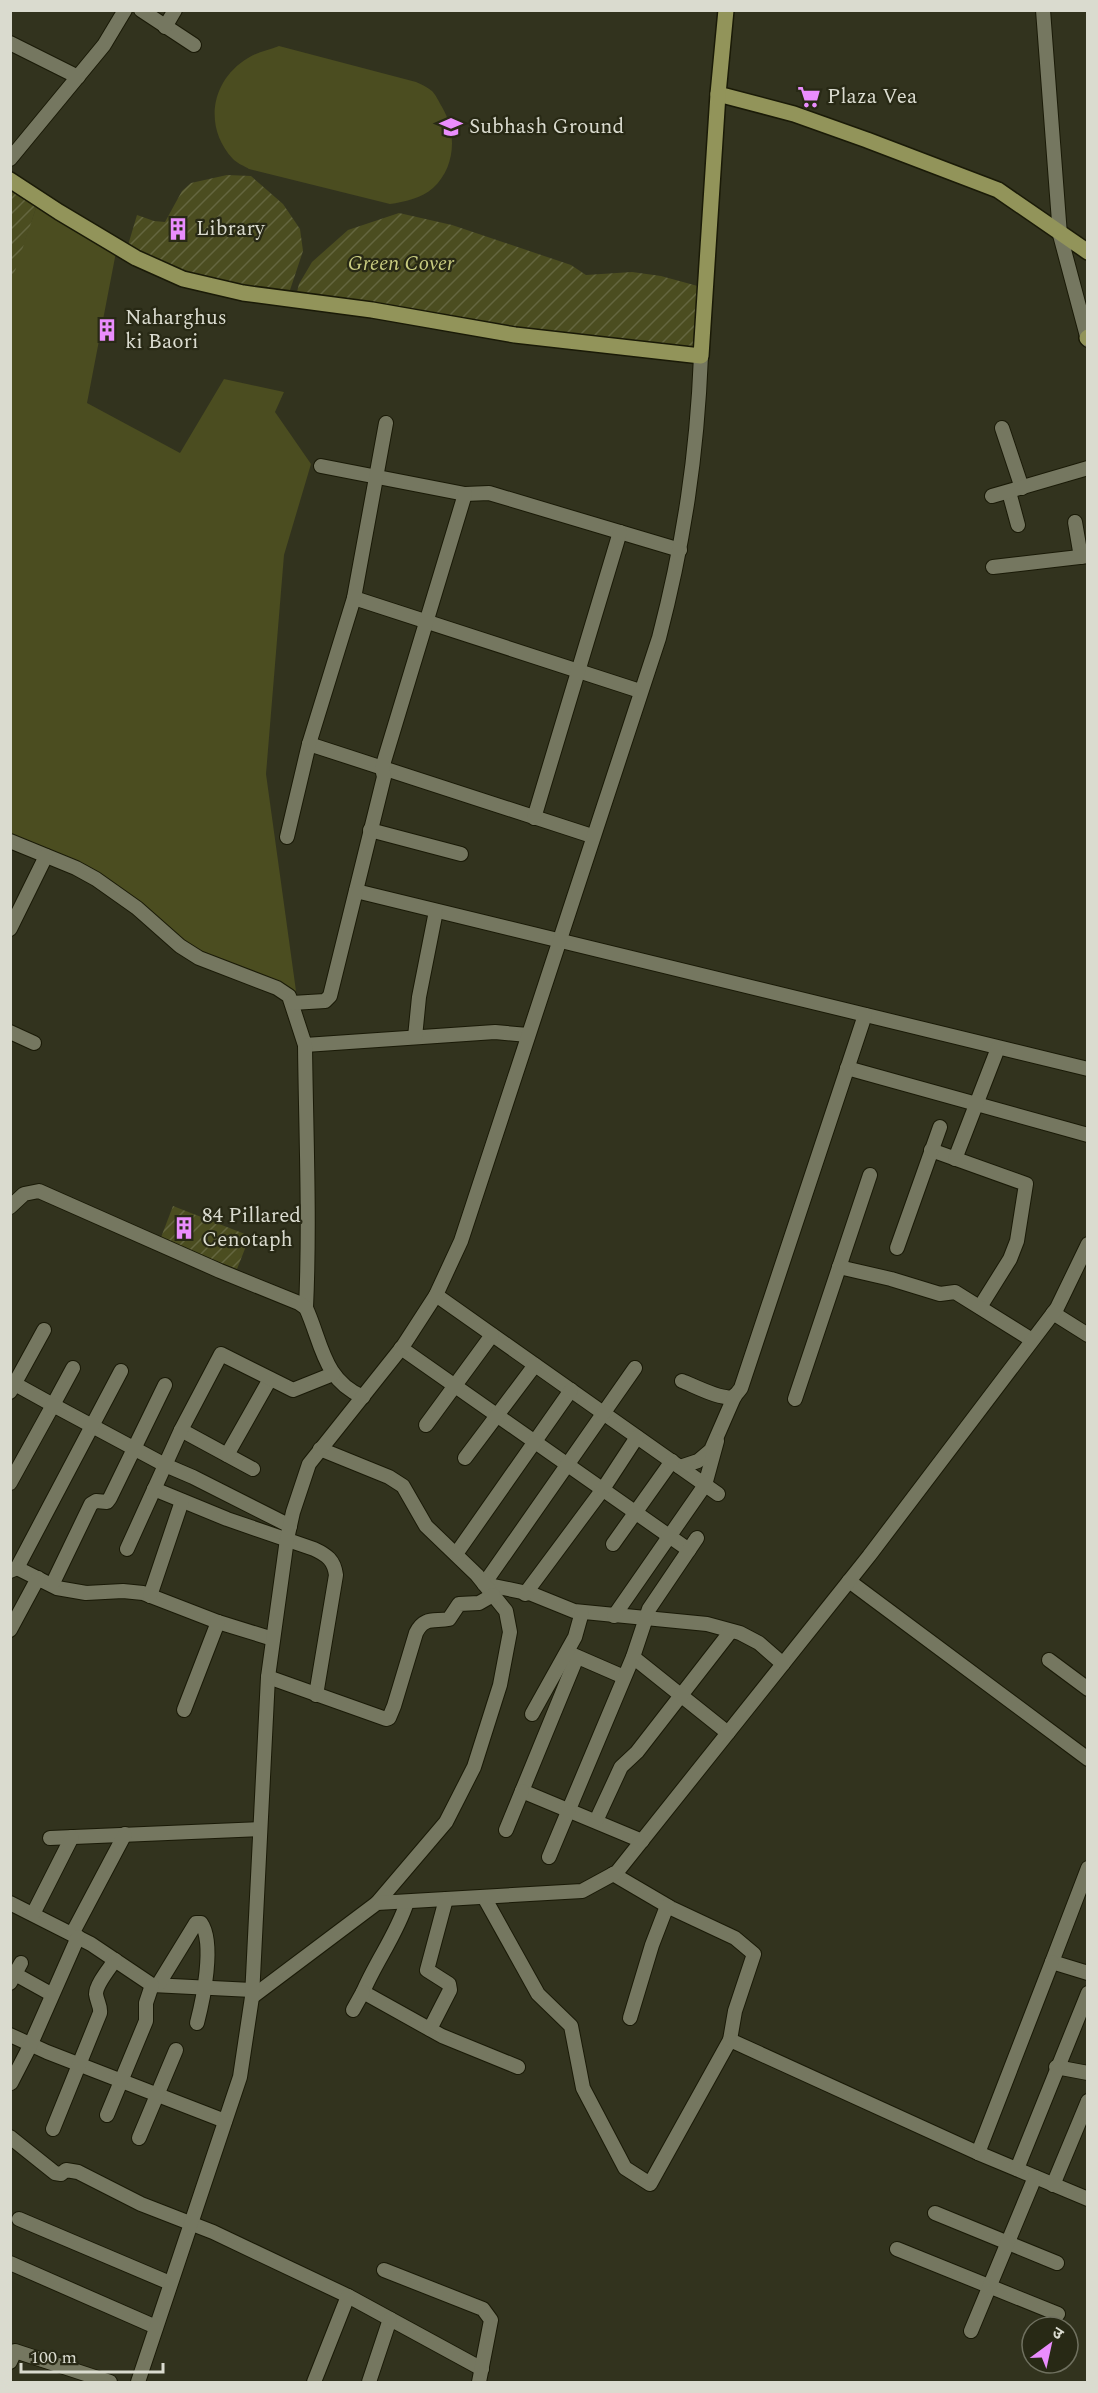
<svg xmlns="http://www.w3.org/2000/svg" width="1098" height="2393" font-family="Spectral,'Noto Sans Devanagari',serif">
<defs>
<pattern id="garden-furrows" width="10" height="10" patternUnits="userSpaceOnUse" patternTransform="scale(1.5)"><rect width="10" height="10" fill="#4b4d20"/><path d="M-1 1l2-2M0 10L10 0M9 11l2-2" fill="none" stroke="#64663f"/></pattern>
</defs>
<rect width="100%" height="100%" fill="#32331e"/>
<g fill="#4b4d20">
<path d="M 279,46 L 416,82 C 421,84 427,87 432,91 C 436,95 439,102 442,107 C 457,132 456,167 433,188 C 422,198 404,202 390,204 L 249,169 C 244,166 237,163 233,159 C 203,127 211,80 248,58 C 257,52 269,50 279,46 Z"/>
<path d="M 39,199 L 117,247 L 87,403 L 180,453 L 224,379 L 284,392 L 275,412 L 311,464 L 284,555 L 266,774 L 296,991 L 241,976 L 188,951 L 129,899 L 11,838 L 10,283 Z"/>
</g>
<g fill="url(#garden-furrows)">
<path d="M 227,175 L 251,176 L 283,204 L 300,229 L 303,251 L 287,299 L 243,293 L 126,252 L 137,215 L 154,221 L 165,222 L 182,191 L 191,183 Z"/>
<path d="M 11,182 L 39,199 L 11,283 Z"/>
<path d="M 399,213 L 452,225 L 571,265 L 586,275 L 632,272 L 661,276 L 705,288 L 701,356 L 295,300 L 299,284 L 312,262 L 348,230 Z"/>
<path d="M 173,1206 L 250,1236 L 237,1269 L 160,1240 Z"/>
</g>
<g fill="none" stroke-linecap="round" stroke-linejoin="round">
<g stroke="#1a1a07" stroke-width="16">
<g id="minor">
<path d="M 141,10 L 194,45"/>
<path d="M 1043,10 L 1060,235 L 1088,340"/>
<path d="M 165,27 L 175,10"/>
<path d="M 10,43 L 78,77"/>
<path d="M 10,159 L 104,45 L 125,10"/>
<path d="M 1002,428 L 1022,488"/>
<path d="M 321,466 L 465,494 L 489,493 L 680,550"/>
<path d="M 1009,492 L 1018,525"/>
<path d="M 992,496 L 1088,468"/>
<path d="M 1075,522 L 1081,557"/>
<path d="M 993,567 L 1088,556"/>
<path d="M 354,598 L 640,691"/>
<path d="M 309,744 L 592,836"/>
<path d="M 534,818 L 620,532"/>
<path d="M 370,830 L 461,854"/>
<path d="M 287,837 L 309,744 L 354,598 L 386,423"/>
<path d="M 10,841 L 76,868 L 96,879 L 137,908 L 180,946 L 199,958 L 277,988 L 289,996 L 305,1045 L 495,1032 L 528,1035"/>
<path d="M 356,891 L 1088,1069"/>
<path d="M 10,929 L 46,856"/>
<path d="M 292,1003 L 325,1001 L 330,996 L 384,777 L 382,768 L 465,494"/>
<path d="M 10,1032 L 34,1043"/>
<path d="M 415,1037 L 419,997 L 436,911"/>
<path d="M 305,1045 C 306,1133 310,1220 306,1308"/>
<path d="M 847,1068 L 1088,1135"/>
<path d="M 931,1150 L 1026,1184 L 1017,1241 L 1010,1259 L 980,1307"/>
<path d="M 955,1159 L 998,1048"/>
<path d="M 10,1207 L 24,1194 L 39,1191 L 220,1271 L 299,1303 L 306,1308 C 322,1343 323,1380 363,1397"/>
<path d="M 897,1248 L 940,1127"/>
<path d="M 839,1267 L 891,1279 L 940,1294 L 955,1292 L 1032,1340"/>
<path d="M 436,1295 L 718,1494"/>
<path d="M 1053,1313 L 1088,1335"/>
<path d="M 401,1348 L 689,1550"/>
<path d="M 635,1368 L 484,1584 L 532,1594 L 574,1611 L 707,1624 L 740,1633 L 759,1643 L 783,1664"/>
<path d="M 682,1381 C 693,1385 724,1402 735,1396 C 736,1394 740,1390 741,1388 L 865,1015"/>
<path d="M 15,1384 L 53,1405 L 73,1368"/>
<path d="M 10,1392 L 44,1330"/>
<path d="M 795,1399 L 870,1175"/>
<path d="M 426,1425 L 492,1335"/>
<path d="M 181,1430 L 253,1469"/>
<path d="M 320,1449 L 389,1477 L 403,1486 L 426,1526 L 477,1575 L 506,1611 L 510,1632 L 500,1685 L 474,1767 L 446,1822 L 377,1903"/>
<path d="M 227,1455 L 270,1379"/>
<path d="M 465,1458 L 535,1365"/>
<path d="M 680,1467 L 698,1461 L 711,1450 L 735,1395"/>
<path d="M 10,1483 L 53,1405 L 165,1465 L 193,1477 L 290,1526"/>
<path d="M 154,1489 L 227,1519 L 314,1549 C 327,1555 334,1560 336,1575 L 316,1695"/>
<path d="M 613,1544 L 672,1461"/>
<path d="M 127,1549 L 181,1430 L 221,1354 L 293,1390 L 333,1374"/>
<path d="M 456,1554 L 571,1390"/>
<path d="M 17,1568 L 57,1588 L 86,1593 L 123,1591 L 143,1593 L 218,1622 L 273,1639"/>
<path d="M 10,1571 L 17,1568 L 121,1371"/>
<path d="M 849,1581 L 1088,1759"/>
<path d="M 52,1585 L 91,1504 L 96,1501 L 107,1502 L 110,1498 L 165,1385"/>
<path d="M 525,1594 L 603,1489 L 637,1437"/>
<path d="M 150,1596 L 182,1501"/>
<path d="M 614,1616 L 705,1485 L 717,1441"/>
<path d="M 10,1630 L 38,1578"/>
<path d="M 571,1654 L 624,1677"/>
<path d="M 577,1657 L 522,1791 L 642,1841"/>
<path d="M 633,1657 L 728,1733"/>
<path d="M 1049,1660 L 1088,1689"/>
<path d="M 268,1677 L 386,1719 L 389,1718 L 394,1706 L 416,1633 C 424,1616 435,1622 449,1619 L 459,1604 L 479,1603 L 493,1595"/>
<path d="M 184,1710 L 218,1622"/>
<path d="M 532,1714 L 575,1637 L 582,1612"/>
<path d="M 596,1821 L 621,1767 L 637,1752 L 731,1631"/>
<path d="M 506,1830 L 522,1791"/>
<path d="M 50,1838 L 260,1829"/>
<path d="M 549,1857 L 633,1657 L 649,1609 L 697,1538"/>
<path d="M 1088,1868 L 1052,1962 L 1088,1973"/>
<path d="M 484,1897 L 538,1994 L 571,2026 L 583,2088 L 625,2168 L 650,2184 L 730,2040 L 735,2011 L 754,1954 L 735,1938 L 671,1908 L 613,1874"/>
<path d="M 407,1902 C 397,1934 376,1961 363,1992 L 442,2036 L 518,2067"/>
<path d="M 10,1903 L 91,1944 L 152,1985 L 252,1990"/>
<path d="M 33,1914 L 72,1837"/>
<path d="M 72,1934 L 125,1834"/>
<path d="M 15,1974 L 51,1994"/>
<path d="M 10,1983 L 21,1963"/>
<path d="M 158,1985 L 196,1923 L 201,1923 C 215,1943 203,2000 197,2023"/>
<path d="M 252,1997 L 377,1903 L 582,1891 L 617,1872 L 869,1556 L 1057,1308 L 1088,1244"/>
<path d="M 353,2010 L 363,1992"/>
<path d="M 630,2018 L 652,1945 L 667,1906"/>
<path d="M 430,2029 L 450,1990 L 449,1984 L 427,1970 L 446,1899"/>
<path d="M 10,2035 L 47,2052 L 225,2121"/>
<path d="M 730,2040 L 978,2153 L 1088,2199"/>
<path d="M 1056,2067 L 1088,2073"/>
<path d="M 11,2083 L 30,2046 L 78,1937"/>
<path d="M 107,2115 L 146,2021 L 146,2003 L 152,1985"/>
<path d="M 53,2129 L 100,2013 C 101,2006 97,2002 96,1994 C 96,1984 110,1968 115,1960"/>
<path d="M 10,2137 L 55,2173 L 61,2174 L 66,2170 L 78,2172 L 141,2204 L 213,2232 L 348,2296 L 482,2369"/>
<path d="M 139,2138 L 176,2050"/>
<path d="M 978,2153 L 1052,1962"/>
<path d="M 1017,2169 L 1088,1993"/>
<path d="M 1053,2185 L 1088,2101"/>
<path d="M 935,2213 L 1057,2263"/>
<path d="M 19,2219 L 170,2283"/>
<path d="M 897,2249 L 1058,2314"/>
<path d="M 10,2263 L 156,2327"/>
<path d="M 384,2270 L 483,2309 L 491,2320 L 479,2382"/>
<path d="M 971,2331 L 1035,2177"/>
<path d="M 10,2362 L 15,2351 L 110,2382"/>
<path d="M 138,2382 L 240,2077 L 252,1997 L 268,1677 L 287,1539 L 293,1512 L 309,1464 L 403,1346 L 436,1295 L 461,1241 L 659,638 C 684,542 697,455 701,356"/>
<path d="M 314,2382 L 348,2296"/>
<path d="M 369,2382 L 390,2319"/>
</g>
</g>
<g stroke="#1a1a07" stroke-width="18">
<g id="major">
<path d="M 718,94 L 794,114 L 867,140 L 998,190 L 1088,252"/>
<path d="M 10,180 L 59,212 L 136,258 L 183,279 L 243,293 L 372,310 L 515,335 L 701,356 L 718,94 L 726,10"/>
<path d="M 1087,338 L 1088,337"/>
</g>
</g>
<use href="#minor" stroke="#757760" stroke-width="14"/>
<use href="#major" stroke="#92945a" stroke-width="15"/>
</g>
<defs>
<g id="supermarket-bare" transform="scale(1.8)"><path d="M-6-5.5h2.5l.6 2H6L4.5 2H-2.5L-4.4-4H-6ZM-1.5 3.2a1.3 1.3 0 1 0 .1 0ZM3 3.2a1.3 1.3 0 1 0 .1 0Z" fill="#ea8dfd" stroke="#282915" stroke-width="2.5" paint-order="stroke"/></g>
<g id="university-bare" transform="scale(1.8)"><path d="M0-5L7-2L0 1L-7-2ZM-4 1L0 2.5L4 1V4Q0 6-4 4Z" fill="#ea8dfd" stroke="#282915" stroke-width="2.5" paint-order="stroke"/></g>
<g id="building-bare" transform="scale(1.8)"><path d="M-4-6H4V6H1V3H-1V6H-4ZM-2.5-4.3h1.7v1.8h-1.7ZM.8-4.3h1.7v1.8H.8ZM-2.5-1h1.7V.8h-1.7ZM.8-1h1.7V.8H.8Z" fill="#ea8dfd" stroke="#282915" stroke-width="2.5" paint-order="stroke"/></g>
</defs>
<g fill-rule="evenodd">
<use href="#supermarket-bare" x="809" y="97"/>
<use href="#university-bare" x="451" y="127"/>
<use href="#building-bare" x="178" y="229"/>
<use href="#building-bare" x="107" y="330"/>
<use href="#building-bare" x="184" y="1228"/>
</g>
<g text-anchor="middle" dominant-baseline="central" stroke-width="4.5" stroke-linejoin="round" paint-order="stroke">
<g font-size="21" fill="#dadbcf" stroke="#282915" text-anchor="start">
<text x="827" y="97">Plaza Vea</text>
<text x="469" y="127">Subhash Ground</text>
<text x="196" y="229">Library</text>
<text x="125" y="318">Naharghus<tspan x="125" dy="24">ki Baori</tspan></text>
<text x="202" y="1216">84 Pillared<tspan x="202" dy="24">Cenotaph</tspan></text>
</g>
<g font-size="21" font-style="italic" fill="#c9cc80" stroke="#282915">
<text x="401" y="264">Green Cover</text>
</g>
</g>
<rect width="1098" height="2393" fill="none" stroke="#dadbcf" stroke-width="24"/>
<g transform="translate(1050 2345) rotate(33)"><circle r="28" fill="#282915" stroke="#6f705f" stroke-width="1.5"/>
<path d="M0-4.5L10 22L0 15L-10 22Z" fill="#ea8dfd"/>
<text y="-9" font-size="16" font-weight="bold" text-anchor="middle" fill="#dadbcf">उ</text>
</g>
<path d="M21 2363v9h142v-9" fill="none" stroke="#dadbcf" stroke-width="3"/>
<text x="30" y="2363" font-size="18" fill="#dadbcf" stroke="#282915" stroke-width="4.5" paint-order="stroke">100 m</text>
</svg>
